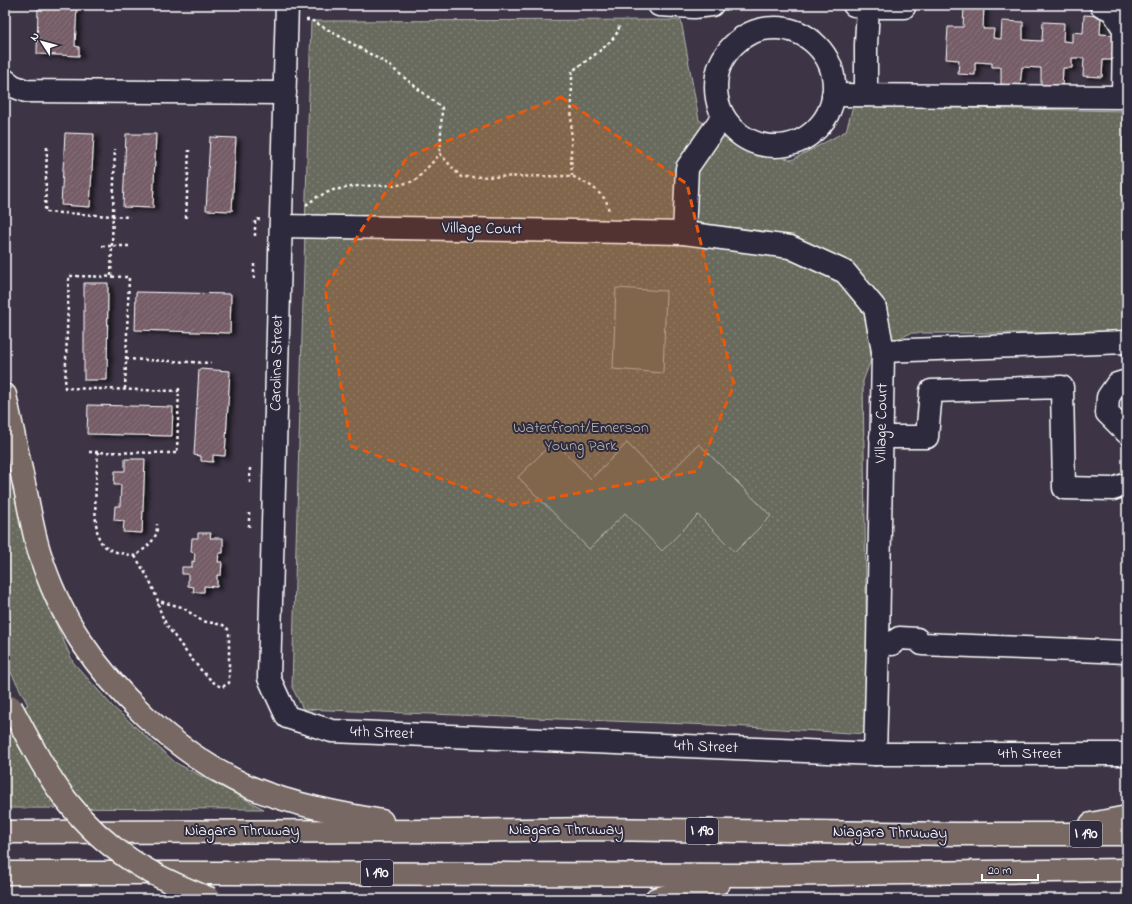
<svg xmlns="http://www.w3.org/2000/svg" width="1132" height="904" font-family="'Indie Flower',sans-serif">
<defs>
<pattern id="grass-dots" width="8" height="8" patternUnits="userSpaceOnUse"><rect width="8" height="8" fill="#676b5d"/><path d="M2 2h.1M6 6h.1" fill="none" stroke="#7e8175" stroke-width="1.8" stroke-linecap="round"/></pattern>
<pattern id="building-hatch" width="6" height="6" patternUnits="userSpaceOnUse"><rect width="6" height="6" fill="#745c66"/><path d="M-1 1l2-2M0 6l6-6M5 7l2-2" fill="none" stroke="#89747d"/></pattern>
<filter id="shadow"><feDropShadow dx="4.5" dy="2.5" stdDeviation="2" flood-color="#0009"/></filter>
</defs>
<rect width="100%" height="100%" fill="#3d3445"/>
<filter id="ink" filterUnits="userSpaceOnUse"><feTurbulence type="fractalNoise" baseFrequency=".025" numOctaves="2"/><feDisplacementMap in="SourceGraphic" scale="8" xChannelSelector="R" yChannelSelector="G"/><feConvolveMatrix kernelMatrix="1 2 1 2 8 2 1 2 1" color-interpolation-filters="sRGB"/></filter>
<g filter="url(#ink)">
<g fill="url(#grass-dots)" stroke="#b3b5ae">
<path d="M 681,20 L 699,120 L 741,146 L 792,160 L 846,131 L 853,106 L 1127,111 L 1127,333 L 911,333 L 875,349 L 863,381 L 868,734 L 713,725 L 303,709 L 292,687 L 311,21 Z"/>
<path d="M 5,450 L 36,579 L 73,662 L 113,707 L 176,763 L 264,809 L 5,808 L 5,716 L 28,705 L 5,661 Z"/>
</g>
<g fill="#676b5d" stroke="#b3b5ae">
<path d="M 616,288 L 666,291 L 663,373 L 613,369 Z"/>
<path d="M 554,441 L 591,479 L 627,443 L 663,480 L 699,444 L 771,516 L 735,552 L 698,515 L 662,551 L 625,513 L 589,549 L 518,477 Z"/>
</g>
<g fill="url(#building-hatch)" stroke="#fff" filter="url(#shadow)">
<path d="M 38,5 L 77,5 L 75,46 L 79,47 L 79,56 L 37,54 Z"/>
<path d="M 964,5 L 984,5 L 983,29 L 994,29 L 993,38 L 1001,39 L 1002,21 L 1023,22 L 1023,40 L 1042,41 L 1043,22 L 1064,23 L 1063,41 L 1072,42 L 1072,32 L 1083,33 L 1084,15 L 1101,16 L 1100,34 L 1113,35 L 1112,60 L 1103,60 L 1102,77 L 1083,76 L 1084,58 L 1072,58 L 1072,68 L 1063,68 L 1062,87 L 1041,86 L 1041,68 L 1022,67 L 1020,86 L 1001,86 L 1001,67 L 992,67 L 992,63 L 975,62 L 975,75 L 958,74 L 959,60 L 946,59 L 948,27 L 963,27 Z"/>
<path d="M 65,133 L 94,134 L 90,207 L 61,205 Z"/>
<path d="M 126,134 L 156,134 L 153,208 L 123,207 Z"/>
<path d="M 210,137 L 236,138 L 232,211 L 206,210 Z"/>
<path d="M 84,283 L 108,283 L 107,380 L 84,380 Z"/>
<path d="M 136,292 L 231,294 L 230,333 L 135,330 Z"/>
<path d="M 199,369 L 230,371 L 225,456 L 213,455 L 213,462 L 201,461 L 201,456 L 194,455 Z"/>
<path d="M 88,405 L 173,407 L 172,436 L 87,434 Z"/>
<path d="M 125,459 L 145,459 L 142,533 L 123,532 L 124,521 L 114,520 L 115,506 L 120,506 L 121,485 L 114,485 L 115,471 L 125,471 Z"/>
<path d="M 198,533 L 211,533 L 210,538 L 223,538 L 223,553 L 219,553 L 218,562 L 222,562 L 221,575 L 217,575 L 217,587 L 204,586 L 204,592 L 193,592 L 194,587 L 188,586 L 188,574 L 182,574 L 182,567 L 192,567 L 192,561 L 194,562 L 195,553 L 191,552 L 192,538 L 198,538 Z"/>
</g>
<g fill="none" stroke-linecap="round" stroke-linejoin="round">
<g stroke="#fff" stroke-width="25">
<g id="minor">
<path d="M 287,5 L 281,216 L 269,678 L 287,717 L 332,731 L 875,754 L 1127,754"/>
<path d="M 659,5 L 694,7 L 712,5"/>
<path d="M 854,5 L 868,7 L 904,7"/>
<circle cx="775" cy="87" r="59"/>
<path d="M 5,80 L 13,86 L 26,91 L 285,93"/>
<path d="M 833,95 L 1123,97 L 1124,29 L 1112,10 L 1101,5"/>
<path d="M 866,95 L 866,45 L 868,7"/>
<path d="M 281,226 L 684,233 L 790,247 L 845,272 L 875,308 L 883,351 L 878,644 L 875,754"/>
<path d="M 684,233 L 687,168 L 723,116"/>
<path d="M 883,351 L 1127,342"/>
<path d="M 1127,381 L 1117,384 L 1108,397 L 1107,413 L 1127,433"/>
<path d="M 881,437 L 927,437 L 931,391 L 1062,387 L 1064,488 L 1113,489 L 1127,484"/>
<path d="M 892,644 L 899,638 L 917,639 L 922,644 L 1127,652"/>
</g>
</g>
<g stroke="#fff" stroke-width="25">
<g id="highway">
<path d="M 5,395 C 12,428 19,461 26,493 C 30,512 33,532 39,551 C 59,618 96,670 146,717 C 178,746 212,771 252,788 C 294,805 338,813 382,821"/>
<path d="M 1091,824 L 1127,817"/>
<path d="M 5,832 L 448,831 L 598,829 L 956,834 L 1127,834"/>
<path d="M 5,873 L 227,873 L 749,875 L 1127,870"/>
<path d="M 656,899 L 719,883"/>
</g>
</g>
<g stroke="#fff" stroke-width="2.5" stroke-dasharray="3 3" stroke-linecap="butt">
<path d="M 306,20 L 311,20 L 386,63 L 442,108 L 440,154"/>
<path d="M 47,147 L 45,212 L 130,217"/>
<path d="M 572,176 L 571,157 L 572,71 C 585,62 612,44 618,31 C 619,29 619,26 619,24"/>
<path d="M 306,205 L 317,197 L 333,190 L 358,186 L 398,185 L 415,181 L 440,154 L 461,177 L 572,176 L 593,187 L 606,200 L 609,211"/>
<path d="M 186,218 L 189,150"/>
<path d="M 255,236 L 255,220 L 261,219"/>
<path d="M 102,246 L 129,246"/>
<path d="M 254,264 L 254,279"/>
<path d="M 111,276 L 115,149"/>
<path d="M 126,359 L 211,363"/>
<path d="M 125,389 L 129,277 L 69,276 L 65,388 L 179,391"/>
<path d="M 89,452 L 177,453 L 179,385"/>
<path d="M 98,452 C 97,472 91,527 101,542 C 108,552 124,554 135,556 C 142,551 153,543 156,534 C 157,531 157,527 157,524"/>
<path d="M 250,483 L 250,467"/>
<path d="M 249,527 L 249,513"/>
<path d="M 135,556 L 150,581 L 158,601 L 182,607 L 202,621 L 223,625 L 227,628 L 229,631 L 229,683 L 222,687 C 208,684 177,640 168,627 C 163,619 159,610 158,601"/>
</g>
<use href="#minor" stroke="#2f2a3d" stroke-width="22"/>
<use href="#highway" stroke="#776864" stroke-width="22"/>
<g stroke="#fff" stroke-width="25" stroke-linecap="butt">
<path id="highway-bridge" d="M 11,707 C 28,738 45,773 67,801 C 106,851 152,877 211,899"/>
</g>
<use href="#highway-bridge" stroke="#776864" stroke-width="22"/>
</g>
</g>
<path fill="#e8590c" fill-opacity="0.2" stroke="#e8590c" stroke-width="3" stroke-dasharray="8 5" stroke-linejoin="round" d="M 561,97 L 687,184 L 734,385 L 698,471 L 513,505 L 351,446 L 325,288 L 408,156 Z"/>
<g text-anchor="middle" dominant-baseline="central" stroke-width="4" stroke-linejoin="round" paint-order="stroke">
<g fill="#2f2a3d" stroke="#c1bfc5" stroke-width="1">
<rect x="686" y="818" width="32" height="26" rx="3"/>
<rect x="1070" y="821" width="32" height="26" rx="3"/>
<rect x="361" y="860" width="32" height="26" rx="3"/>
</g>
<g font-size="15" font-weight="bold" fill="#fff">
<text x="702" y="831">I 190</text>
<text x="1086" y="834">I 190</text>
<text x="377" y="873">I 190</text>
</g>
<g font-size="16" fill="#fff" stroke="#2f2a3d">
<text transform="translate(482 229) rotate(1)">Village Court</text>
<text transform="translate(277 363) rotate(-89)">Carolina Street</text>
<text transform="translate(882 423) rotate(-89)">Village Court</text>
<text transform="translate(382 733) rotate(2)">4th Street</text>
<text transform="translate(706 747) rotate(2)">4th Street</text>
<text x="1030" y="754">4th Street</text>
<text x="566" y="830">Niagara Thruway</text>
<text x="242" y="831">Niagara Thruway</text>
<text transform="translate(890 833) rotate(1)">Niagara Thruway</text>
</g>
<g font-size="16" fill="#b3b5ae" stroke="#2f2a3d">
<text x="581" y="428">Waterfront/Emerson<tspan x="581" dy="18">Young Park</tspan></text>
</g>
</g>
<rect width="1132" height="904" fill="none" stroke="#2f2a3d" stroke-width="20"/>
<rect x="10" y="10" width="1112" height="884" fill="none" stroke="#fff" stroke-width="1.5" filter="url(#ink)"/>
<g transform="translate(42 42) rotate(306)" stroke="#2f2a3d" stroke-width="3" paint-order="stroke">
<path d="M0-3L7 15L0 10L-7 15Z" fill="#ffffff"/>
<text y="-6" font-size="11" font-weight="bold" text-anchor="middle" fill="#ffffff">N</text>
</g>
<path d="M982 874v6h56v-6" fill="none" stroke="#ffffff" stroke-width="2"/>
<text x="988" y="874" font-size="12" fill="#ffffff" stroke="#2f2a3d" stroke-width="3" paint-order="stroke">20 m</text>
</svg>
